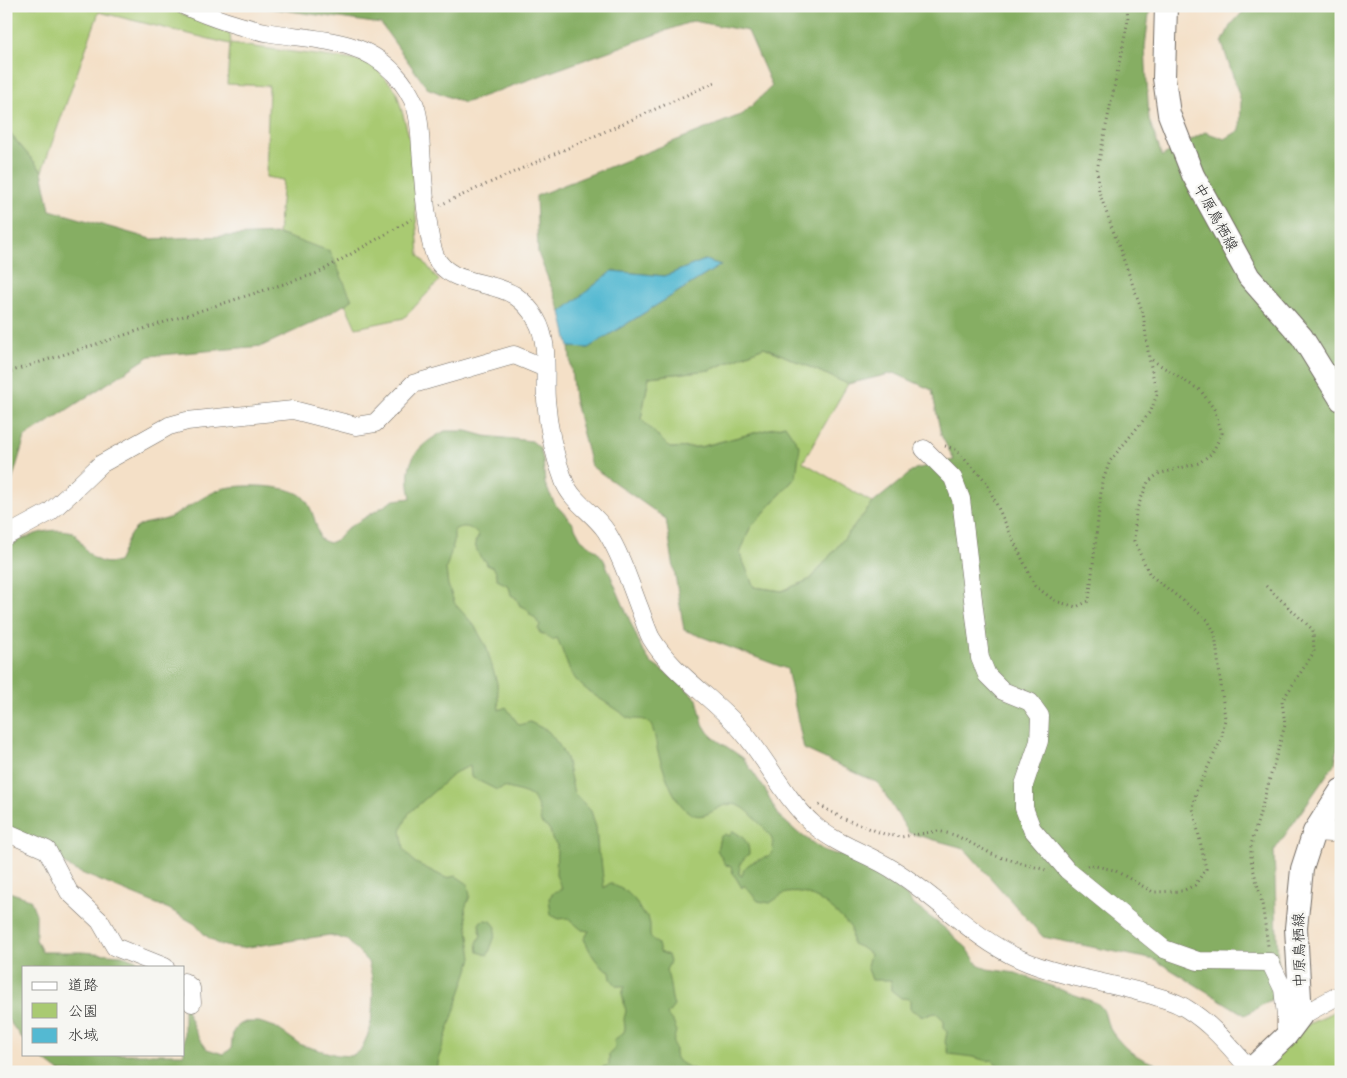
<svg xmlns="http://www.w3.org/2000/svg" width="1347" height="1078" font-family="'Comic Neue','Klee One',sans-serif">
<rect width="100%" height="100%" fill="#f6f6f2"/>
<filter id="ink" filterUnits="userSpaceOnUse"><feTurbulence type="fractalNoise" baseFrequency=".02" numOctaves="2"/><feDisplacementMap in="SourceGraphic" scale="10" xChannelSelector="R" yChannelSelector="G"/><feConvolveMatrix kernelMatrix="1 2 1 2 8 2 1 2 1" color-interpolation-filters="sRGB"/></filter>
<filter id="wash" filterUnits="userSpaceOnUse"><feTurbulence type="fractalNoise" baseFrequency=".0096" numOctaves="4" result="noise"/><feDisplacementMap in="SourceGraphic" scale="20" xChannelSelector="R" yChannelSelector="G"/><feGaussianBlur stdDeviation="1.12" result="paint"/><feColorMatrix in="noise" values="0 0 0 0 0 0 0 0 0 0 0 0 0 0 0 0 0 1.4 0 .05"/><feComposite in="paint" operator="in"/></filter>
<g filter="url(#wash)">
<rect width="100%" height="100%" fill="#f4e0c7"/>
<g fill="#a9ca72" stroke="#6a7a4e">
<path d="M 6,6 L 163,6 L 230,34 L 231,44 L 370,62 L 396,90 L 410,140 L 419,255 L 439,281 L 404,318 L 356,328 L 338,288 L 278,234 L 283,180 L 266,177 L 269,86 L 227,84 L 230,44 L 99,12 L 42,171 L 6,129 Z"/>
<path d="M 764,347 L 848,384 L 803,462 L 873,503 L 811,579 L 782,591 L 754,587 L 739,554 L 750,528 L 796,477 L 785,425 L 700,447 L 669,448 L 641,419 L 649,377 L 710,370 Z"/>
<path d="M 493,494 L 691,738 L 932,979 L 1129,1072 L 400,1072 L 350,576 Z"/>
<path d="M 1341,1008 L 1341,1072 L 1263,1072 L 1305,1026 Z"/>
</g>
<g fill="#86ae64" stroke="#586c48" fill-rule="evenodd">
<path d="M 255,6 L 1150,6 L 1145,47 L 1149,120 L 1162,156 L 1205,132 L 1225,139 L 1240,130 L 1241,101 L 1222,43 L 1230,26 L 1248,6 L 1341,6 L 1341,727 L 1335,763 L 1274,851 L 1279,995 L 1245,1015 L 1155,960 L 1043,937 L 964,848 L 909,833 L 878,783 L 804,749 L 787,669 L 684,630 L 666,519 L 591,466 L 574,398 L 569,347 L 588,348 L 721,265 L 705,260 L 665,276 L 612,271 L 561,312 L 538,253 L 536,196 L 743,114 L 772,86 L 748,31 L 693,21 L 464,103 L 427,88 L 381,24 ZM 764,347 L 848,384 L 894,373 L 932,390 L 941,435 L 954,460 L 915,469 L 873,503 L 811,579 L 782,591 L 754,587 L 740,554 L 750,528 L 796,477 L 800,447 L 785,425 L 700,447 L 670,448 L 641,419 L 649,377 L 710,370 Z"/>
<path d="M 6,129 L 42,171 L 50,210 L 151,239 L 278,234 L 330,251 L 352,300 L 321,319 L 262,346 L 150,356 L 25,437 L 6,501 Z"/>
<path d="M 445,431 L 467,431 L 485,436 L 532,441 L 540,448 L 543,459 L 545,484 L 555,504 L 572,522 L 581,539 L 597,551 L 604,560 L 642,649 L 651,663 L 678,681 L 697,699 L 703,724 L 708,732 L 714,738 L 743,758 L 766,791 L 772,804 L 780,817 L 797,832 L 823,850 L 835,854 L 852,855 L 880,871 L 883,882 L 897,888 L 907,896 L 914,905 L 942,926 L 967,948 L 978,965 L 987,969 L 1016,973 L 1097,1003 C 1107,1011 1104,1017 1109,1027 C 1113,1035 1120,1042 1126,1048 C 1136,1057 1148,1062 1161,1065 C 1171,1067 1179,1067 1187,1072 L 996,1072 L 999,1066 L 992,1060 L 987,1061 L 973,1057 L 949,1054 L 945,1042 L 947,1032 L 944,1027 L 944,1020 L 936,1013 L 922,1016 L 910,1009 L 910,999 L 901,998 L 891,990 L 891,980 L 872,980 L 867,966 L 870,954 L 862,948 L 852,944 L 851,928 C 835,910 814,889 787,893 C 782,894 775,900 770,903 L 758,901 L 744,885 L 742,888 L 733,873 L 731,867 L 726,865 L 717,850 L 720,837 L 725,834 L 729,836 L 733,831 C 744,837 749,842 749,854 C 741,860 740,864 739,874 L 742,876 C 743,872 744,868 747,866 C 756,857 775,861 773,844 C 772,835 765,829 759,823 C 755,818 750,813 745,809 C 722,793 711,823 692,814 C 675,806 665,774 659,756 C 656,747 656,736 652,727 C 647,716 637,721 628,718 C 625,717 622,713 619,711 C 606,702 590,694 579,683 C 567,671 564,652 557,638 L 552,640 L 546,635 L 540,633 L 538,629 L 540,625 L 534,617 L 530,615 C 529,609 525,607 520,606 L 516,598 L 511,595 L 509,586 L 497,580 L 497,575 L 494,568 L 487,565 L 486,561 C 479,559 476,550 475,542 L 479,536 C 472,527 464,524 454,530 L 454,542 L 446,569 L 448,585 L 455,604 L 474,625 L 486,646 L 497,683 L 499,710 L 506,707 L 519,725 L 530,722 L 548,731 L 559,745 L 566,758 L 574,793 L 591,811 L 596,827 L 598,853 L 601,859 L 604,888 L 610,883 L 627,892 L 635,900 L 642,913 L 648,917 L 650,924 L 650,936 L 658,944 L 660,952 L 668,955 L 670,962 L 666,970 C 671,982 670,994 674,1006 L 667,1015 C 685,1034 669,1033 675,1050 C 675,1053 675,1056 676,1058 C 680,1066 692,1067 699,1072 L 600,1072 L 603,1067 L 609,1065 L 609,1054 L 615,1049 L 614,1040 L 624,1032 L 625,1028 L 624,1019 L 626,1011 L 622,994 L 625,986 L 617,986 L 611,979 L 610,971 C 595,964 591,953 584,939 L 589,931 L 582,930 L 568,918 L 559,919 L 551,915 L 549,898 L 554,892 L 562,889 L 556,875 L 557,845 L 552,839 L 550,830 L 541,823 C 537,792 531,795 504,787 L 497,790 L 471,777 L 470,766 L 456,772 L 409,813 L 401,830 L 404,849 L 414,862 L 446,878 L 456,876 L 468,884 L 470,896 L 465,908 L 472,958 L 439,1057 L 437,1072 L 60,1072 L 36,1054 L 184,1054 L 184,1005 L 197,1035 L 207,1049 L 223,1054 L 231,1049 L 233,1032 L 237,1026 L 245,1022 L 259,1022 L 275,1027 L 301,1045 L 337,1055 L 351,1056 L 361,1050 L 370,1030 L 372,1014 L 373,995 L 372,977 L 368,962 L 347,940 L 330,935 L 242,948 L 229,947 L 218,944 L 205,935 L 195,924 L 169,909 L 74,870 L 32,843 L 6,830 L 6,547 C 27,536 49,526 73,532 C 87,549 91,567 118,562 C 124,552 126,537 135,529 C 145,520 160,523 171,517 C 188,508 203,496 221,489 C 237,484 290,484 303,497 C 313,507 316,526 320,539 L 329,543 L 338,539 L 346,529 L 394,500 L 411,498 C 403,463 414,447 445,431 Z"/>
<path d="M 6,891 L 30,899 L 36,914 L 36,940 L 42,952 L 81,952 L 122,955 L 155,967 L 24,967 L 24,1041 L 6,1017 Z"/>
<path d="M 486,920 L 491,921 L 496,927 L 495,936 L 488,955 L 478,952 L 477,943 L 481,935 L 479,924 L 481,921 Z"/>
</g>
<path fill="#54b9d2" stroke="#40727e" d="M 705,260 L 721,265 L 588,348 L 569,347 L 561,312 L 612,271 L 665,276 Z"/>
</g>
<g filter="url(#ink)">
<g fill="none" stroke-linecap="round" stroke-linejoin="round">
<g stroke="#716a62" stroke-width="19">
<g id="minor">
<path d="M 185,6 C 213,18 241,28 271,33 C 315,40 361,38 394,73 C 403,82 412,96 416,108 C 420,121 420,136 421,149 C 423,174 424,199 428,223 C 429,234 431,245 435,256 C 448,285 489,280 514,295 C 523,301 531,310 536,319 C 550,343 544,374 546,400 C 548,428 554,455 564,481 C 571,501 594,513 606,531 C 621,555 629,581 639,607 C 643,617 646,628 651,638 C 674,676 715,698 743,732 C 768,761 785,799 813,824 C 836,845 867,853 892,869 C 937,896 972,938 1020,959 C 1058,976 1101,981 1140,992 C 1155,996 1173,1000 1187,1009 C 1213,1025 1232,1049 1252,1072"/>
<path d="M 924,449 L 953,478 L 961,499 L 980,658 L 987,675 L 1003,691 L 1030,702 L 1040,716 L 1039,741 L 1024,785 L 1024,808 L 1032,829 L 1067,870 L 1164,949 L 1198,961 L 1270,962 L 1283,989 L 1286,1015 L 1286,1036"/>
<path d="M 6,536 L 50,512 L 72,492 L 101,464 L 169,426 L 187,421 L 293,410 L 356,426 L 375,423 L 413,384 L 514,355 L 545,368"/>
<path d="M 6,832 L 47,850 L 69,892 L 100,921 L 115,947 L 165,967"/>
<path d="M 1314,832 L 1331,833 L 1341,829"/>
<path d="M 184,982 L 191,988 L 192,1003"/>
<path d="M 1301,1016 L 1341,994"/>
</g>
</g>
<g stroke="#716a62" stroke-width="24">
<g id="major">
<path d="M 1166,6 L 1164,78 L 1169,114 L 1193,175 L 1249,277 L 1302,337 L 1341,400"/>
<path d="M 1250,1070 L 1286,1036 L 1301,1016 L 1296,928 L 1302,869 L 1314,832 L 1341,790"/>
</g>
</g>
<g stroke="#716a62" stroke-width="3" stroke-dasharray="1 4" stroke-linecap="butt">
<path d="M 440,205 L 716,82"/>
<path d="M 6,373 L 318,273 L 412,219"/>
<path d="M 945,446 L 955,449 L 985,480 L 1035,586 L 1055,601 L 1076,607 L 1089,601 L 1102,483 L 1110,461 L 1151,411 L 1157,394 L 1149,358 L 1143,313 L 1099,192 L 1097,170 L 1128,20 L 1127,6"/>
<path d="M 1266,586 L 1313,630 L 1314,652 L 1282,701 L 1285,725 L 1251,845 L 1251,860 L 1262,903 L 1268,946"/>
<path d="M 819,805 L 842,818 L 884,834 L 901,837 L 938,831 L 955,835 L 996,856 L 1046,870"/>
<path d="M 1087,866 L 1091,865 L 1114,870 L 1153,892 L 1182,891 L 1195,885 L 1206,869 L 1193,808 L 1196,792 L 1221,740 L 1225,719 L 1215,634 L 1208,620 L 1150,575 L 1134,541 L 1136,511 L 1148,482 L 1158,474 L 1199,463 L 1212,453 L 1222,433 L 1214,409 L 1201,391 L 1149,358"/>
</g>
<use href="#minor" stroke="#fff" stroke-width="18"/>
<use href="#major" stroke="#fff" stroke-width="22"/>
</g>
</g>
<g text-anchor="middle" dominant-baseline="central" stroke-width="5" stroke-linejoin="round" paint-order="stroke">
<g font-size="15" fill="#2b2b2b" stroke="#f6f6f2">
<text transform="translate(1216 217) rotate(61)">中原鳥栖線</text>
<text transform="translate(1299 950) rotate(-91)">中原鳥栖線</text>
</g>
</g>
<rect width="1347" height="1078" fill="none" stroke="#f6f6f2" stroke-width="25"/>
<rect x="22" y="966" width="162" height="90" fill="#f6f6f2" stroke="#a5a5a2"/>
<rect x="32" y="982" width="25" height="8" fill="#ffffff" stroke="#a5a5a2"/>
<text x="68" y="990" font-size="15" fill="#2b2b2b">道路</text>
<rect x="32" y="1003" width="25" height="15" fill="#a9ca72" stroke="#a5a5a2"/>
<text x="68" y="1016" font-size="15" fill="#2b2b2b">公園</text>
<rect x="32" y="1028" width="25" height="15" fill="#54b9d2" stroke="#a5a5a2"/>
<text x="68" y="1040" font-size="15" fill="#2b2b2b">水域</text>
</svg>
